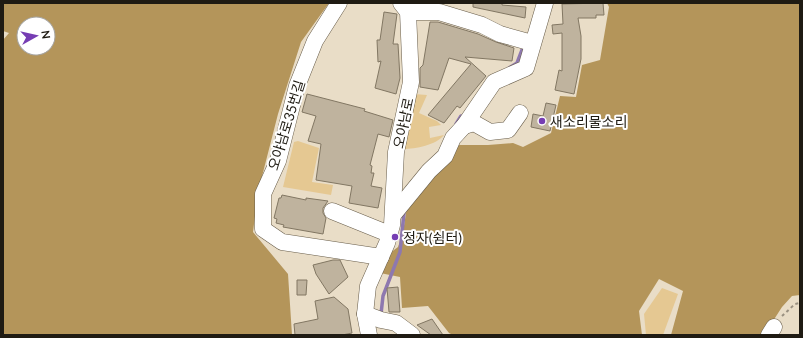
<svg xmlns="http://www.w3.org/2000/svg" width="803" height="338" font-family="Lato,'Noto Sans KR',sans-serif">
<rect width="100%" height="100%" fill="#e9ddc7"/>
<g fill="#e5c892">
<path d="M 414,94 L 427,95 L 419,113 L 437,121 L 441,125 L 429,127 L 430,138 L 444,135 C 436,145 416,149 403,149 Z"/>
<path d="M 298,141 L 319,148 L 312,182 L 333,185 L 331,195 L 283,187 L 294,142 Z"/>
<path d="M 662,288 L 678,294 L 663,335 L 646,335 L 644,314 Z"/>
</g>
<g fill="#b4955a" fill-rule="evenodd">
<path d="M 3,3 L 329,3 L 301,42 L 278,114 L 258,192 L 253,232 L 288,274 L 292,335 L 3,335 L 3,40 L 9,33 L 3,31 ZM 24,24 L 48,24 L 48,48 L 24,48 Z"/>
<path d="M 607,3 L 800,3 L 800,295 L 792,296 L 782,307 L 764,335 L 671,335 L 683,291 L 659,279 L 639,311 L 642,335 L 453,335 L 449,333 L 428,306 L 402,308 L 400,277 L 380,273 L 390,253 L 398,247 L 403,232 L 407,207 L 456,145 L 488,145 L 513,143 L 523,147 L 551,133 L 560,96 L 576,97 L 582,65 L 600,60 L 609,7 Z"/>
</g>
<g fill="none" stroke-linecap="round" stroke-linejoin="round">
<g stroke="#8e78af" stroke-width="3.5">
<path d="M 509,68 L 517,63 L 522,50"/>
<path d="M 456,124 L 461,116"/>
<path d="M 381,314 L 383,296 L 400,252 L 404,213"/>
</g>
</g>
<g fill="#bfb39e" stroke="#827763">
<path d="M 473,3 L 502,3 L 502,5 L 526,7 L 525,18 L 473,7 Z"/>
<path d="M 603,3 L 604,15 L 596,15 L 596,18 L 578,18 L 581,36 L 581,59 L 574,94 L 555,90 L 559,70 L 562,71 L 562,33 L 553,34 L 552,25 L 563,24 L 562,4 Z"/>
<path d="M 384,12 L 397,14 L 393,44 L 398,44 L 400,78 L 396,94 L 375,88 L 381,61 L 378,62 L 377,40 L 380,40 Z"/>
<path d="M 430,22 L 438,22 L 478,34 L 496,42 L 514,48 L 512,61 L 465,57 L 486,76 L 460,108 L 457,106 L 444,123 L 428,115 L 471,64 L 449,58 L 438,90 L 420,87 L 420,68 L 423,65 Z"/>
<path d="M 307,94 L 365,109 L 364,111 L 393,120 L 389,137 L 378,134 L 370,165 L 372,166 L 371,173 L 374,173 L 371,186 L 382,188 L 378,208 L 349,203 L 352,186 L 316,180 L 321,144 L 308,141 L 316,116 L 302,112 Z"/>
<path d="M 546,103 L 556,105 L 550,131 L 531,127 L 533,114 L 543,116 Z"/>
<path d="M 282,195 L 306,200 L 306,198 L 328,201 L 323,208 L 323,213 L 326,218 L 323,234 L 283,227 L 284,225 L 276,223 L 277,219 L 274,218 L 279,198 L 281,198 Z"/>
<path d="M 333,260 L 340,260 L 348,277 L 329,294 L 316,274 L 313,265 Z"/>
<path d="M 297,280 L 307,280 L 306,295 L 297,295 Z"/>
<path d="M 398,287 L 400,312 L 389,312 L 387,288 Z"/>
<path d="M 334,297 L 348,309 L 352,333 L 342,335 L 295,335 L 294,324 L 318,319 L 315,301 Z"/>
<path d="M 432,319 L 443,335 L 431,335 L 417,325 Z"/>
</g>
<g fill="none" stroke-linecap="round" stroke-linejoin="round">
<g stroke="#695e4b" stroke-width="17">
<g id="minor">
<path d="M 339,3 L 315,41 L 297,86 L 278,161 L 263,194 L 263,229 L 282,242 L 381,257"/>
<path d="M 408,12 L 439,12 L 482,25 L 500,34 L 532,43"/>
<path d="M 464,126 L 474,123 L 490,132 L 508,130 L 520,113"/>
<path d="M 332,211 L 389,234"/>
<path d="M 393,215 L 429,171 L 445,156 L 453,138 L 464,126 L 494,82 L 526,68 L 545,3"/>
<path d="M 365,314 L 381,320 L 396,323 L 412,335"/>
<path d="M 369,335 L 365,314 L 368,286 L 387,243 L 392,225 L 396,152 L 411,82 L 408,12 L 401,3"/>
<path d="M 769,335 L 774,327"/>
</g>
</g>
<path stroke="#999080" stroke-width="2" stroke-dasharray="3 3" stroke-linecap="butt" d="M 782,316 L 795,304 L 800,303"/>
<use href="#minor" stroke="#fff" stroke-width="16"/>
</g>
<g fill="#763db3" stroke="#fff" stroke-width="1.5">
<circle cx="542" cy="121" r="4"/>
<circle cx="395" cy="237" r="4"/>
</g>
<g text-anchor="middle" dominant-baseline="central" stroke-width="4" stroke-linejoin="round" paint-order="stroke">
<g font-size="14" fill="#1f1b13" stroke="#fff" text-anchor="start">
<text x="550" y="121">새소리물소리</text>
<text x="403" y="237">정자(쉼터)</text>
</g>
<g font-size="14" fill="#1f1b13" stroke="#fff">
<text transform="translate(403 123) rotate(-78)">오야남로</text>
<text transform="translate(286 125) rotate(-73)">오야남로35번길</text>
</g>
</g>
<rect width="803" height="338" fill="none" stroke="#1f1b13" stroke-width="8"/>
<g transform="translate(36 36) rotate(82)"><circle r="19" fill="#ffffff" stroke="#a5a4a1"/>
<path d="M0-3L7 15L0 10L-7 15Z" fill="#763db3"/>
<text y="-6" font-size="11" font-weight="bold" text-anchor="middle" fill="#1f1b13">N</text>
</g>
</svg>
